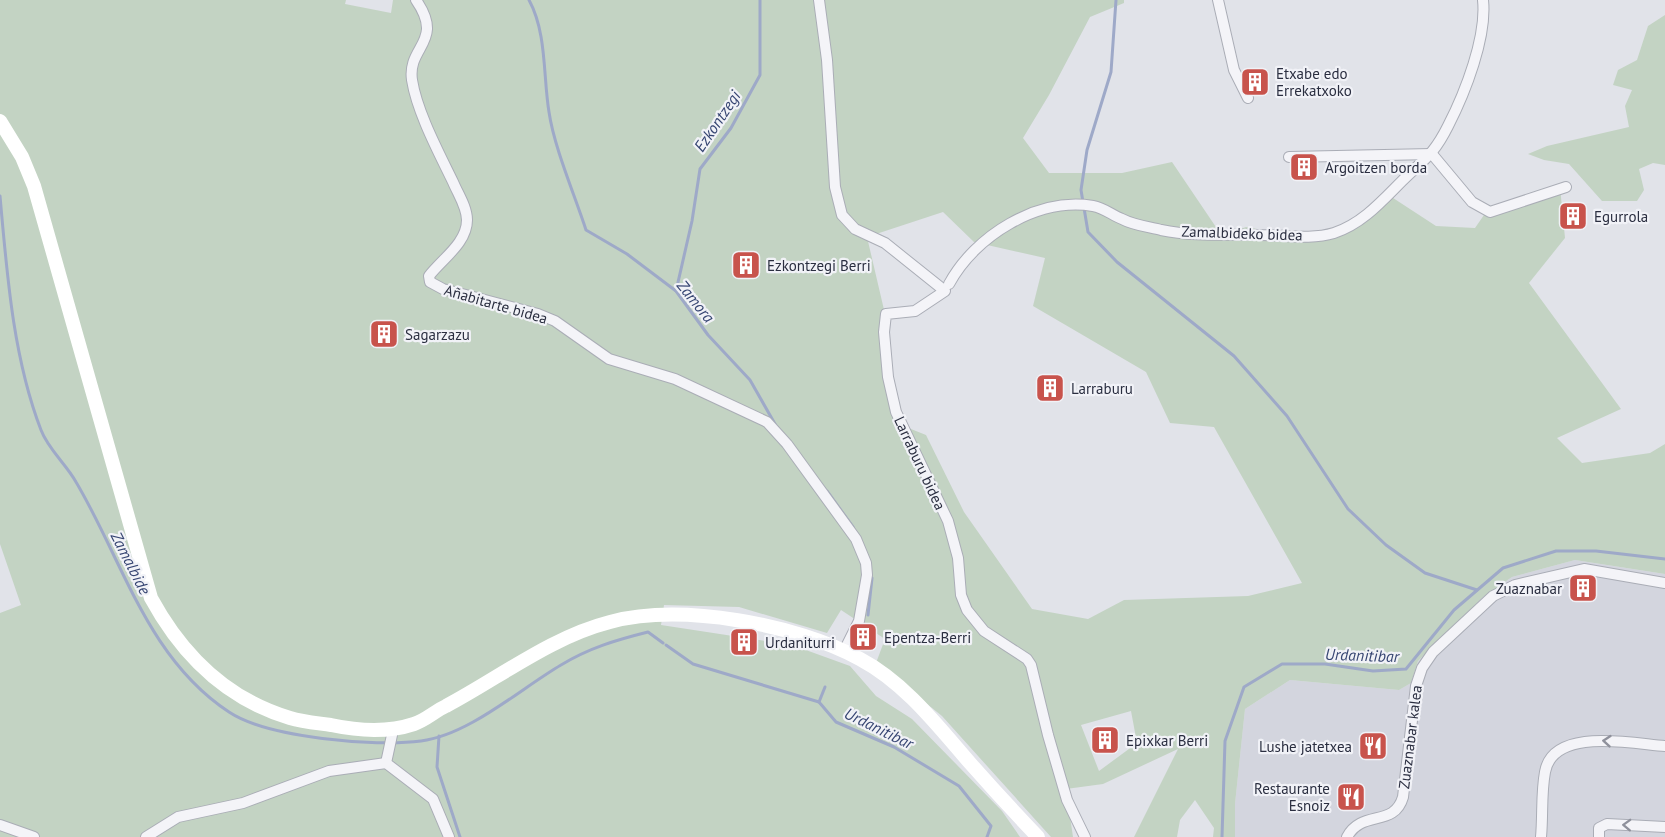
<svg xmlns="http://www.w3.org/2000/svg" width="1665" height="837" font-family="'PT Sans',sans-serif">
<rect width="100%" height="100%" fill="#e1e3e9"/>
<path fill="#d3d5de" d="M 1575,560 L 1665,574 L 1665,837 L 1235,837 L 1235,804 L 1245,709 L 1290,680 L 1399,690 L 1411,683 L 1418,661 L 1482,598 L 1512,577 Z"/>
<g fill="#c3d3c3" fill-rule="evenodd">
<path d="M 0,0 L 346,0 L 345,4 L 391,13 L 393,0 L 1124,0 L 1124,3 L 1090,17 L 1049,95 L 1023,138 L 1049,173 L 1122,173 L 1172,162 L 1222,236 L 1246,227 L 1310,238 L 1361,225 L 1390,196 L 1436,226 L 1475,228 L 1484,215 L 1560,187 L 1565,238 L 1529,283 L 1621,409 L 1557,438 L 1582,463 L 1650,453 L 1665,444 L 1665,574 L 1575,560 L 1512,577 L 1482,598 L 1418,661 L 1411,683 L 1399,690 L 1290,680 L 1245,709 L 1235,804 L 1235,837 L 1213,837 L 1214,828 L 1195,800 L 1180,820 L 1177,837 L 1134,837 L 1178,749 L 1103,784 L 1066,789 L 1073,837 L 1051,837 L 942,716 L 876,663 L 885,639 L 841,610 L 827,633 L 739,607 L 664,605 L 661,625 L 792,645 L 850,666 L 876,696 L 912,719 L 1002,811 L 1020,837 L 0,837 L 0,613 L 21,605 L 0,544 ZM 943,212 L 974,242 L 1045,258 L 1033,306 L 1146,372 L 1170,423 L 1214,427 L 1302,583 L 1248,596 L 1124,600 L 1088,619 L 1032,609 L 964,512 L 926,435 L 896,423 L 885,314 L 867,237 ZM 1131,711 L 1137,743 L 1099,771 L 1081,725 Z"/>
<path d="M 1665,15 L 1665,165 L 1653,163 L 1639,169 L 1644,190 L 1637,201 L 1602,201 L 1569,164 L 1544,160 L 1528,154 L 1547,146 L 1629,127 L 1625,106 L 1632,90 L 1613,85 L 1618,70 L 1637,60 L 1648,26 Z"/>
</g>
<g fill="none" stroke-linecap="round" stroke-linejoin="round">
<g stroke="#9ea9c8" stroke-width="3">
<path d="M 529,0 C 547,33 543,76 549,112 C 554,147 575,196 586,230 L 627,254 L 676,291 L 708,335 L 750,380 L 775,424"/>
<path d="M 1116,0 L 1111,72 L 1087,150 L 1081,190 L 1088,232 L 1117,262 L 1234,356 L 1287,416 L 1348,509 L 1386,545 L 1425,573 L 1477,590"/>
<path d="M 0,196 C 7,274 13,357 41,430 C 48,449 66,464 76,482 C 123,561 147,658 229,712 C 268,738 375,747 421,741 C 469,735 520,689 561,665 C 589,648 616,640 648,632 L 663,643"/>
<path d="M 676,291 L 692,221 L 700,169 L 731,128 L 760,75 L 760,0"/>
<path d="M 827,491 L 853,527"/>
<path d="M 868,615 L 872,578"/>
<path d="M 666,645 L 693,664 L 819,702 L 836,722 L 894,747 L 959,786 L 991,826 L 987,837"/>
<path d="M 819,702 L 825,687"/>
<path d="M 439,736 L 437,767 L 460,837"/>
<path d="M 1222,837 L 1225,741 L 1244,687 L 1282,664 L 1325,664 L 1373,671 L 1406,669 L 1454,610 L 1503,568 L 1556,551 L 1596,551 L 1665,559"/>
</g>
<g stroke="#aaadb6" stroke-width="12">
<g id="minor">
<path d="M 416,0 C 445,42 407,46 412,80 C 417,112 439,153 453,182 C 458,194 467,207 467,220 C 467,243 442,259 429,276 L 430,282 L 443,289 L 538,314 L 555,321 L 609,359 L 675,379 L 767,422 L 787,444 L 856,539 L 866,563 L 867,575 L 859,621 L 844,651"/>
<path d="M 819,0 L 827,60 L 835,187 L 842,215 L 855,229 L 885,243 L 945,291 L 915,311 L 886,314 L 884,332 L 888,377 L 896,412 L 948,521 L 958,558 L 961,595 L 967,610 L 984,631 L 1027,659 L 1031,665 L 1048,735 L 1067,800 L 1085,837"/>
<path d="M 1218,0 L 1234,70 L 1248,98"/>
<path d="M 1289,157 L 1432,154 L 1472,202 L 1490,212 L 1566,187"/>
<path d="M 949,284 C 975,236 1037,197 1093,206 C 1104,208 1112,215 1122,219 C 1133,225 1149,227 1161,230 C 1195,237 1228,234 1261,235 C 1284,235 1311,240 1334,233 C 1362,224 1382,201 1402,181 C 1424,159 1433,156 1448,126 C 1465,93 1487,37 1483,0"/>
<path d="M 392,735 L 386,763 L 433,799 L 449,837"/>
<path d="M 0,825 L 34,837"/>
<path d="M 146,837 L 178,817 L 243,803 L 329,771 L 386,763"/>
<path d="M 1347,837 C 1362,809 1394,828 1403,797 L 1416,686 L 1422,668 L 1433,652 L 1493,596 L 1515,585 L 1584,569 L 1665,583"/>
<path d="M 1541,837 C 1543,816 1541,793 1545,772 C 1553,726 1634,744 1665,746"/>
<path d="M 1599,837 L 1599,828 L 1607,824 L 1665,827"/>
</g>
</g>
<use href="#minor" stroke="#f4f4f8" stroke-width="10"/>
<path stroke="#fff" stroke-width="14" d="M 0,121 L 22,157 L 34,186 L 151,598 C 182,655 226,699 290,718 C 303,722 317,723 331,725 C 359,731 387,733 414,724 C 426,720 435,711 446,706 C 499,678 551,637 610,622 C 681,603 796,624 860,659 C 905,683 937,725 970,763 C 992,788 1015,813 1038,837"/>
</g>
<defs><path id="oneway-chevron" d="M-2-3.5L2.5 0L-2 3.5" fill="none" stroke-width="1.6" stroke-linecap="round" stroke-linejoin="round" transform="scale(1.5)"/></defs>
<g stroke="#8f919c">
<use href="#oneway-chevron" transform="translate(1607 741) rotate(-175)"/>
<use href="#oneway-chevron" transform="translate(1627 825) rotate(-178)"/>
</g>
<defs>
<g id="building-square" transform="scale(1.5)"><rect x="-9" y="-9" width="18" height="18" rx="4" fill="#c8534c" stroke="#f1f2f7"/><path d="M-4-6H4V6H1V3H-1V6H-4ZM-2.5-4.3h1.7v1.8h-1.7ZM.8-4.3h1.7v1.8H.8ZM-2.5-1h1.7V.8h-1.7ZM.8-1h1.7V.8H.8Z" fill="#fff"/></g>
<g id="restaurant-square" transform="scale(1.5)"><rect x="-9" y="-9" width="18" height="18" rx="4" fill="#c8534c" stroke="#f1f2f7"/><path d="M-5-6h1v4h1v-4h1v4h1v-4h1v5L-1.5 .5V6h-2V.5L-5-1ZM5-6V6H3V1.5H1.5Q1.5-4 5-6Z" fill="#fff"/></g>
</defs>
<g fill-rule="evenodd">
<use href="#building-square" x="1255" y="82"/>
<use href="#building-square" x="1304" y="167"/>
<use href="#building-square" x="1573" y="216"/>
<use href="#building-square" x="746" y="265"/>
<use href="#building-square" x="384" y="334"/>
<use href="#building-square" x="1050" y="388"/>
<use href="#building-square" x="1583" y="588"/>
<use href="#building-square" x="863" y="637"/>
<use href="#building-square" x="744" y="642"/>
<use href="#building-square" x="1105" y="740"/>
<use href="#restaurant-square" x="1373" y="746"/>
<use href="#restaurant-square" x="1351" y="797"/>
</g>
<g text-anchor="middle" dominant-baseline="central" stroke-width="4.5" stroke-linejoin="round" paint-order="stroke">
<g font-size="15" fill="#2a2e40" stroke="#f1f2f7" text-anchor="start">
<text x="1276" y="73">Etxabe edo<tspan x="1276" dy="17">Errekatxoko</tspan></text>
<text x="1325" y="167">Argoitzen borda</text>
<text x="1594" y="216">Egurrola</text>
<text x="767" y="265">Ezkontzegi Berri</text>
<text x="405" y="334">Sagarzazu</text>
<text x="1071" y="388">Larraburu</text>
<text x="1562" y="588" text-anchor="end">Zuaznabar</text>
<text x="884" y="637">Epentza-Berri</text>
<text x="765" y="642">Urdaniturri</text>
<text x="1126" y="740">Epixkar Berri</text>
<text x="1352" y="746" text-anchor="end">Lushe jatetxea</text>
<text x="1330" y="788" text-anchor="end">Restaurante<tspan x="1330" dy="17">Esnoiz</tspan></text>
</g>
<g font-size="15" fill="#2a2e40" stroke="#f1f2f7">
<text transform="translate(1242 233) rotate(2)">Zamalbideko bidea</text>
<text transform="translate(496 304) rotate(16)">Añabitarte bidea</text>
<text transform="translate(920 463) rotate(65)">Larraburu bidea</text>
<text transform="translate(1410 737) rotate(-83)">Zuaznabar kalea</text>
</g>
<g font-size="16" font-style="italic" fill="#364572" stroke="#f1f2f7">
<text transform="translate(717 121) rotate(-56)">Ezkontzegi</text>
<text transform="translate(696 301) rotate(51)">Zamora</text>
<text transform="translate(131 563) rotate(63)">Zamalbide</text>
<text transform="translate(1362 655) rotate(2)">Urdanitibar</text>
<text transform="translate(879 728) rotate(26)">Urdanitibar</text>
</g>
</g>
</svg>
